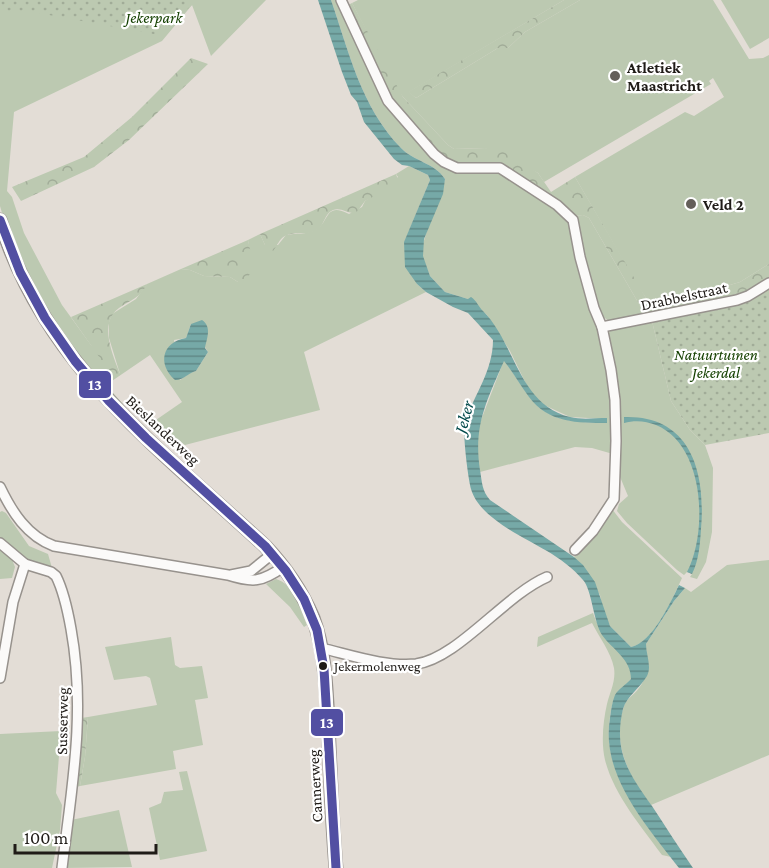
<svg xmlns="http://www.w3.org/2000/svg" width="769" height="868" font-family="'Crimson Pro',serif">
<defs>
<pattern id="forest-crowns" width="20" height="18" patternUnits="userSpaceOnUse" patternTransform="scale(1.5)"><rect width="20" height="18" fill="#bcc9b1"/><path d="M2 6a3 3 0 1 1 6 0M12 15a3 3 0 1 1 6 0" fill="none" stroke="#a1ac98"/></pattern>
<pattern id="park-dots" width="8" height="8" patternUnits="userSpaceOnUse" patternTransform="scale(1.5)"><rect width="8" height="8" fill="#bcc9b1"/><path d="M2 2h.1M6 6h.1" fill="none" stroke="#a1ac98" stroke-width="1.8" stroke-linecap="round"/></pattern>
<pattern id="water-rules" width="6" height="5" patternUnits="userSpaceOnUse" patternTransform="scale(1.5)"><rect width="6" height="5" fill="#76a9a7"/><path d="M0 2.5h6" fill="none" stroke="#608987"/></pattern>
</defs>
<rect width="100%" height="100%" fill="#e3ddd6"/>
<g fill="#bcc9b1" fill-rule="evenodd">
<path d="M 0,0 L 266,0 L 211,56 L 192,5 L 162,41 L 14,112 L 7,191 L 12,197 L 24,233 L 62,305 L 91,345 L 120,374 L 109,338 L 109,322 L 112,314 L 136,299 L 147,284 L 181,269 L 190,270 L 204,276 L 230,277 L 238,282 L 250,252 L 248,240 L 260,234 L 265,245 L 278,245 L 286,235 C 296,233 306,235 315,230 C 330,223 324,201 349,214 L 362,207 L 365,201 L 398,177 L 396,174 L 409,166 L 428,175 L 430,180 L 404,243 L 417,284 L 426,292 L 304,352 L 320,410 L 185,445 L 153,422 L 182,402 L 150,355 L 106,385 L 123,404 L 117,405 C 67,346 20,281 0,206 ZM 191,324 L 208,352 L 196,371 L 190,373 L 180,380 L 174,340 L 186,338 Z"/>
<path d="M 331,0 L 338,0 L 415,138 L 504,174 L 568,217 L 601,334 L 611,385 L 613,454 L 592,448 L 575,447 L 480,472 L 477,455 L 478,428 L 504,360 C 540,412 540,422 607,423 L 607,419 L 570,417 L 544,405 L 530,392 L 510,351 L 487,315 L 468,299 L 445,292 L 430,276 L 422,256 L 422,247 L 429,224 L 440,200 L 445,179 C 435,163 413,161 401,148 C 361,107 349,52 331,0 Z"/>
<path d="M 358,0 L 564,0 L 409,92 L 416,98 L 498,48 L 508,48 L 525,32 L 580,0 L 713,0 L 749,59 L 763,58 L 769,55 L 769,264 L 740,282 L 693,296 L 650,301 L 646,298 L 638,286 L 575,177 L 685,112 L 694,116 L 724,97 L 713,78 L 709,81 L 711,84 L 544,182 L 538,173 L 485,148 L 454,149 L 448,145 L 403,97 L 395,86 L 352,3 Z"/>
<path d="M 721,0 L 769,0 L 769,38 L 750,49 Z"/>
<path d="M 583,215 L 589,218 L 646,316 L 610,322 L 601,315 L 573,216 Z"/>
<path d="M 652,321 L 671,401 L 690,430 L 705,445 L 713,468 L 712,532 L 706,562 L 697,579 L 690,577 L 692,574 L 687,572 L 684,575 L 677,570 L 627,523 L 617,511 L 619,504 L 628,496 L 618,472 L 608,334 L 612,329 Z"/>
<path d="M 612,509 L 622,522 L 682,578 C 672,599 655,642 631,647 L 610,626 L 603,611 L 600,595 L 574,557 Z"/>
<path d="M 2,511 L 6,513 L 29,546 L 48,554 L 52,568 L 30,561 L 20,555 L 13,562 L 15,567 L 12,578 L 0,579 L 0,512 Z"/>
<path d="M 769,560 L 769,755 L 651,805 C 629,777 611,743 624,706 C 627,698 634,695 639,688 C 650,673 646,661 646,644 L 674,601 L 685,588 L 691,592 L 727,565 Z"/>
<path d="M 276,579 C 294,584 301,609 307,625 L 304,627 L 290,607 L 266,584 Z"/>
<path d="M 593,613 L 596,621 L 628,663 L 631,669 L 631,679 C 627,685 619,688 616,695 C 612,702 611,710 610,717 C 601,771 642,817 671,857 L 662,855 C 641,826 614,795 605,760 C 601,743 603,721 607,704 C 610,692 616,681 614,668 C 611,652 599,637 592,623 L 537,647 L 538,637 Z"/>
<path d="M 171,637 L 175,665 L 180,668 L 202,666 L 208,698 L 195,700 L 203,745 L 173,751 L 176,769 L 80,786 L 85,757 L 88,717 L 157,705 L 150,678 L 146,676 L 114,680 L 105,647 Z"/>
<path d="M 61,731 L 56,793 L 62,805 L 60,830 L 52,868 L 0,868 L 0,734 Z"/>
<path d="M 187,771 L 207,851 L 160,860 L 149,808 L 161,803 L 164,792 L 183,790 L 179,772 Z"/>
<path d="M 119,810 L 132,867 L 64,868 L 71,820 Z"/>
</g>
<g fill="url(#forest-crowns)">
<path d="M 564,0 L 580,0 L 525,32 L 508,48 L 498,48 L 416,98 L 408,92 Z"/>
<path d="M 352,3 L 403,97 L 448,145 L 454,149 L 485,148 L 501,150 L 538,173 L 551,192 L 575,177 L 646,298 L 650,301 L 693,296 L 740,282 L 769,264 L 769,281 L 744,295 L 646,316 L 589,218 L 583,215 L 573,216 L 504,168 L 463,166 L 445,160 L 392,103 L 346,6 Z"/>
<path d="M 191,58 L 208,64 L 129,140 L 94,167 L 21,201 L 12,187 L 84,157 L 132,117 Z"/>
<path d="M 396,174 L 398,180 L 395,185 L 365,201 L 356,213 C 348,214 341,207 333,210 C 324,214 325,224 318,229 C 308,237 296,230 285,236 C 280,238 277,246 273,251 L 265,245 L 260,234 Z"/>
<path d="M 248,240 L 254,267 L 245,282 L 238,282 L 230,277 L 204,276 L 190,270 L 181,269 Z"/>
<path d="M 147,284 C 139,299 132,299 119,308 C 98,323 113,355 120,374 L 114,378 L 71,317 Z"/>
<path d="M 88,717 L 85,757 L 80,786 L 76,787 L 81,718 Z"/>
</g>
<g fill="url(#park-dots)">
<path d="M 0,0 L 190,0 L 192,5 L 159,35 L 38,13 L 0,12 Z"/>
<path d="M 769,287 L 769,433 L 705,445 L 690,430 L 671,401 L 652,321 C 695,313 731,310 769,287 Z"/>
</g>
<g fill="url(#water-rules)">
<path d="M 318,0 L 331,0 C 349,52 361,107 401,148 C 413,161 435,163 445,179 L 443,194 L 424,239 L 423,256 L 430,276 L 445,292 L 468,299 L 471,297 C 477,301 478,306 483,311 C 516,344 518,404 570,417 C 582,420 595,418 607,418 L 607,423 C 578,423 548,423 529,397 C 520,385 513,372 504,361 C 487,400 473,426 480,470 C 482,482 482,491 490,500 L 574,557 L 583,565 L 595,582 L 610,626 L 631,647 C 653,642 670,603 679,585 L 685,588 L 674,601 L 646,644 C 646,655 652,666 647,676 C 640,688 627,696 623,709 C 613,751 629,774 652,806 C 666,827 679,848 693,868 L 679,868 C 647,826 600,775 610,718 C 611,710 612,702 615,695 C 619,688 626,685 631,679 C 631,659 613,650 602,635 C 593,620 592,590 583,580 C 574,569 559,558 547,551 C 524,537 479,518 471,489 C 468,478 462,431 465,421 C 475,394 493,370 493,340 L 468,313 L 453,307 L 426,292 L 417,284 L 405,267 L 404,242 L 430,180 L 428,175 L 409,166 L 402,165 L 394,159 L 364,122 L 357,102 L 351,95 L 342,72 Z"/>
<path d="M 202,320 C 212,327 207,338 205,348 L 208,352 L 196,371 C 188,373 184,380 175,380 C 157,364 162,342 186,338 L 191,324 Z"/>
<path d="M 624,417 C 691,415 706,472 701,529 C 700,544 699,560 692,574 L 687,572 C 708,532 705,445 656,425 C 646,421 635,420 624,423 Z"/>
</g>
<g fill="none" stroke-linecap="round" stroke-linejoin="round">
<g stroke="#97928d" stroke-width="12">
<g id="street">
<path d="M 341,0 L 388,101 L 434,154 L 444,162 L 457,168 L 500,168 L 557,205 L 573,220 L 580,257 L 594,308 L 602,327 L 611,370 L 615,400 L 616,441 L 614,499 L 593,531 L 575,550"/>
<path d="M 602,327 L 737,300 L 748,296 L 769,283"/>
<path d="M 0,487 C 12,512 27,536 54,546 L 228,575 C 253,583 262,582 283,567"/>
<path d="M 0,543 L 25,564 L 51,572 L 56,576 C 64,592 68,612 71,629 C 86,712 72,786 62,868"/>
<path d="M 231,575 L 251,571 L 272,554"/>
<path d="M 321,648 C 351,655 385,667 416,664 C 457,659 505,595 547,577"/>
<path d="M 0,678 L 13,602 L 25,564"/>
</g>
</g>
<g stroke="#97928d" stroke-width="15">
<path id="secondary" d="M 0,220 C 44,365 159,448 265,546 C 285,567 302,592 313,618 C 325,650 326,688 328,722 C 330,771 332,820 336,868"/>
</g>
<use href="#street" stroke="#fbfaf9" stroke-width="9"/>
<use href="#secondary" stroke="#fbfaf9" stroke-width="12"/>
<g stroke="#fff" stroke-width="14">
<path id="bus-1" d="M 0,220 L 20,272 L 45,318 L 75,361 L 109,401 L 146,438 L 265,546 L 286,571 L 304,599 L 317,630 L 324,669 L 336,868"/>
</g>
<use href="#bus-1" stroke="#524fa2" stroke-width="9"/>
</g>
<g fill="#645f5a" stroke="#fff" stroke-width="2">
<circle cx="615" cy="76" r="6"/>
<circle cx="691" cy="204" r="6"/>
</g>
<circle fill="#1f1b17" stroke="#fff" stroke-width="2" cx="323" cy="666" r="5"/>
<g text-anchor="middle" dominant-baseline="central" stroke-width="4.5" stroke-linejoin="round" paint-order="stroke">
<g font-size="14" fill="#1f1b17" stroke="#fff" text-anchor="start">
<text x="334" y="666">Jekermolenweg</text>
</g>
<g font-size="16" font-style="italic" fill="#144000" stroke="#fff">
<text x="154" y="17">Jekerpark</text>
<text x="716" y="354">Natuurtuinen<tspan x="716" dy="18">Jekerdal</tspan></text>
</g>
<g font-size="16" font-weight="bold" fill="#1f1b17" stroke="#fff" text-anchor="start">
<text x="627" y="67">Atletiek<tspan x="627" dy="18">Maastricht</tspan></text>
<text x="703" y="204">Veld 2</text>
</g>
<g font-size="16" fill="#1f1b17" stroke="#fff">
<text transform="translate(684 296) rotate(-12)">Drabbelstraat</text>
<text transform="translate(163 430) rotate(43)">Bieslanderweg</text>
<text transform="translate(62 721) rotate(-89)">Susserweg</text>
<text transform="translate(315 786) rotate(-93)">Cannerweg</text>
</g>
<g font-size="18" font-style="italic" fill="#004849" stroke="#fff">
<text transform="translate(464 417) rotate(-75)">Jeker</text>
</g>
</g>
<g stroke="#fff" stroke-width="2">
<rect x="78" y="370" width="34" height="29" rx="6" fill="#524fa2"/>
<rect x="310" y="708" width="34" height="29" rx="6" fill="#524fa2"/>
</g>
<g font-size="16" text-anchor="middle" font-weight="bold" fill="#fff">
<text x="95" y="390">13</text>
<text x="327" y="728">13</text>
</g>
<path d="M15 844v9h141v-9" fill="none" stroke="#1f1b17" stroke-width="3"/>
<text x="24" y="844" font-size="18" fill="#1f1b17" stroke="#ffffff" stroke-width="4.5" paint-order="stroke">100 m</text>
</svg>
